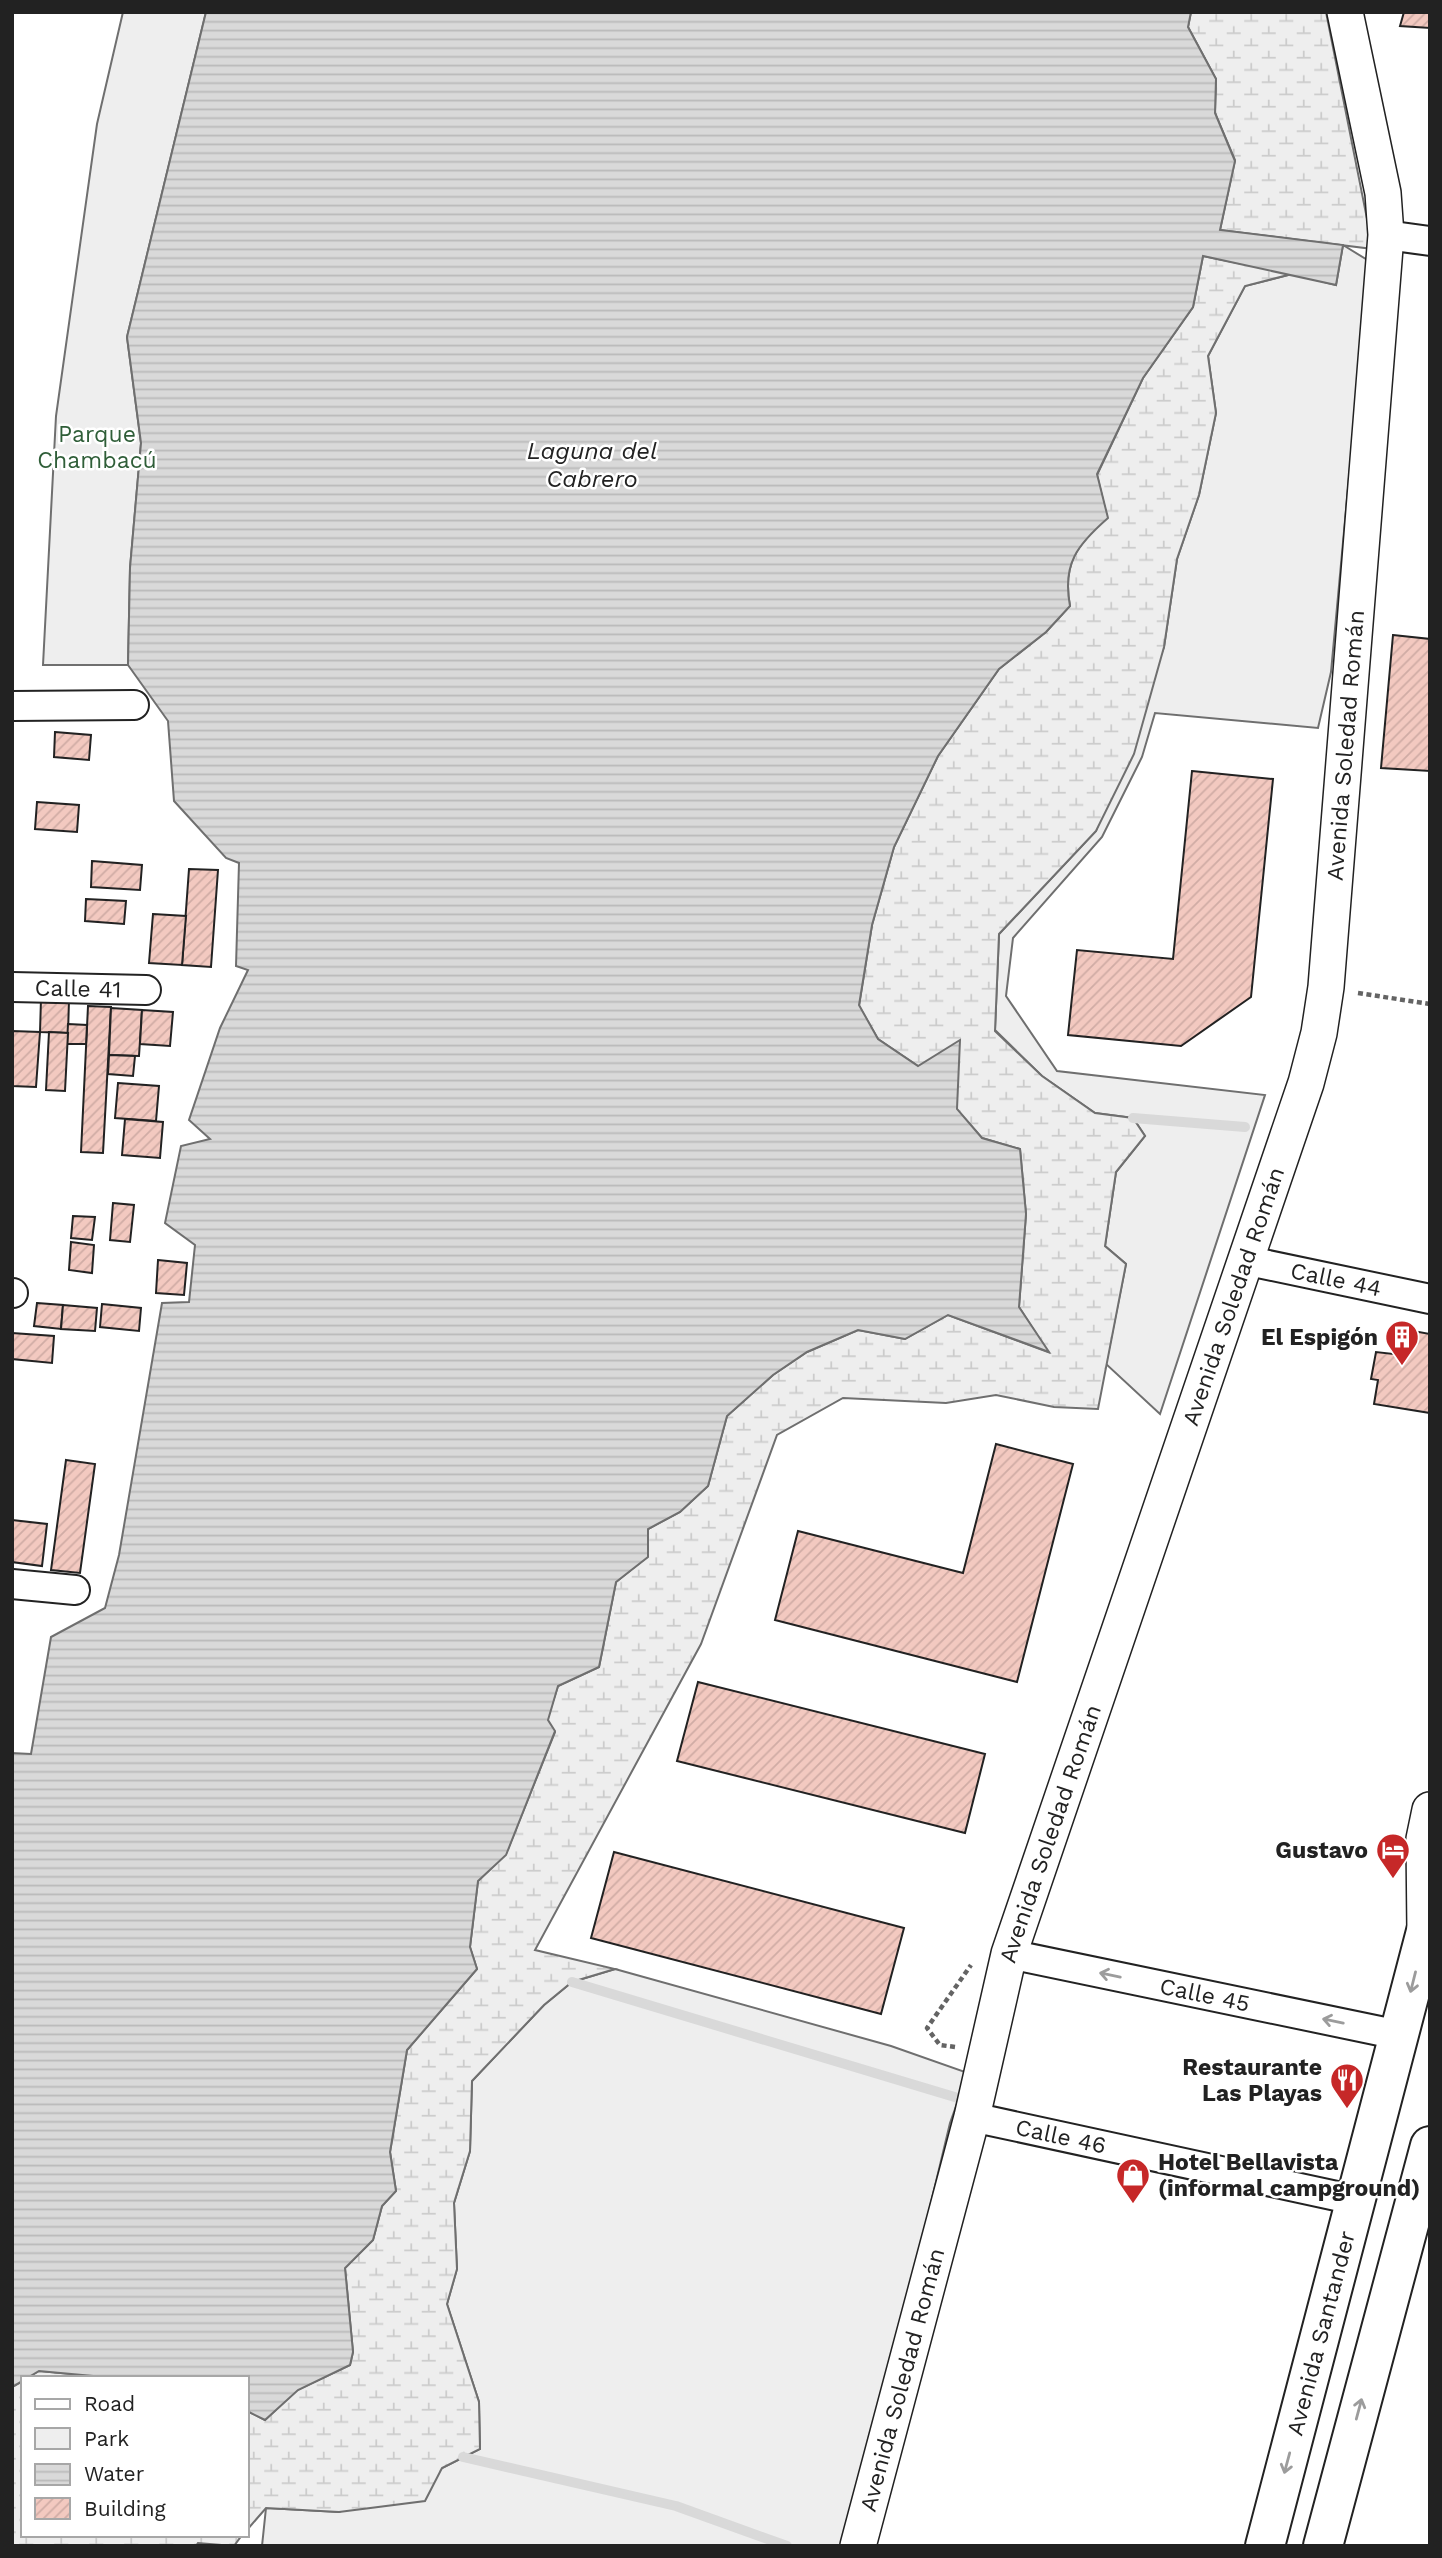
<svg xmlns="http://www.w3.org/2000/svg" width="1442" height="2558" font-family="'Work Sans',sans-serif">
<defs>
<pattern id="wetland-marsh" width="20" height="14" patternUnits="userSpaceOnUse" patternTransform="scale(1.75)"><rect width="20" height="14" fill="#eee"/><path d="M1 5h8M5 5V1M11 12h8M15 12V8" fill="none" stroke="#ccc"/></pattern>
<pattern id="water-rules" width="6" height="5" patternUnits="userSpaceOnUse" patternTransform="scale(1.75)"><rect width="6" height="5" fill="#d9d9d9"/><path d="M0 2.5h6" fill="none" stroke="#bababa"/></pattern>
<pattern id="building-hatch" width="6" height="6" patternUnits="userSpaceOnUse" patternTransform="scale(1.75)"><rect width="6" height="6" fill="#f3c9c0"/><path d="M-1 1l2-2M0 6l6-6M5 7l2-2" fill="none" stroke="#d0aca5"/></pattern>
</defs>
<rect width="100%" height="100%" fill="#fff"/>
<g fill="#eee" stroke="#6f6f6f" stroke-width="2">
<path d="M 123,12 L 206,12 L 127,337 L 141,443 L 130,568 L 128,665 L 43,665 L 56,416 L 97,124 Z"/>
<path d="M 1343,245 L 1369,261 L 1331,672 L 1318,728 L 1155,713 L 1142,757 L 1102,837 L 1013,938 L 1006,996 L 1057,1071 L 1265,1095 L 1160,1414 L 1106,1364 L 1126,1264 L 1105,1246 L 1116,1172 L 1145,1136 L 1133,1118 L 1095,1113 L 1042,1076 L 995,1030 L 999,934 L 1096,831 L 1164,647 L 1177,559 L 1199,495 L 1216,413 L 1208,356 L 1245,286 L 1292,274 L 1336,285 Z"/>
<path d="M 615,1969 L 891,2046 L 968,2073 L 950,2123 L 849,2546 L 262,2546 L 266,2508 L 339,2512 L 442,2468 L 480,2449 L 479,2402 L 447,2304 L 457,2269 L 454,2203 L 470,2151 L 472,2081 L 544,2005 L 572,1982 Z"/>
</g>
<g fill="url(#wetland-marsh)" stroke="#6f6f6f" stroke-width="2">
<path d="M 1191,12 L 1326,12 L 1373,249 L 1220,230 L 1235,160 L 1215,113 L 1216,79 L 1188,27 Z"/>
<path d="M 1203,256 L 1292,274 L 1245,286 L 1208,356 L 1216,413 L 1199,495 L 1177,559 L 1164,647 L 1134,754 L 1096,831 L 999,934 L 995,1031 L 1042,1076 L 1095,1113 L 1133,1118 L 1145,1136 L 1116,1172 L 1105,1246 L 1126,1264 L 1098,1409 L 1054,1407 L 996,1395 L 946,1403 L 843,1398 L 777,1435 L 701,1644 L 535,1950 L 615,1969 L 572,1982 L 544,2005 L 472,2081 L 470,2151 L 454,2203 L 457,2269 L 447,2304 L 479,2402 L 480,2449 L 442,2468 L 425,2501 L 339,2512 L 266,2508 L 247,2530 L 247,2411 L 265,2420 L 297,2390 L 350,2365 L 353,2352 L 345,2268 L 373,2240 L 382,2206 L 396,2191 L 390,2152 L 407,2050 L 477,1969 L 470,1947 L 478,1881 L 506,1854 L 555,1732 L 547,1720 L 558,1686 L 599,1667 L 616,1582 L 647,1557 L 648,1529 L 680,1512 L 708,1486 L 727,1416 L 773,1375 L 807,1352 L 858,1330 L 905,1339 L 948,1315 L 1048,1352 L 1019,1307 L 1026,1214 L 1020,1149 L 982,1138 L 918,1066 L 878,1039 L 859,1006 L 872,925 L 894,847 L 938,756 L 999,669 L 1046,632 L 1070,606 C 1062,564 1077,545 1107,517 L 1097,475 L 1143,378 L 1193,307 Z"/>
<path d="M 39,2371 L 115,2378 L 27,2378 Z"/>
<path d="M 23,2381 L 23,2535 L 242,2535 L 234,2546 L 198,2543 L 196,2546 L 12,2546 L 12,2387 Z"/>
</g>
<path fill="url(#water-rules)" stroke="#6f6f6f" stroke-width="2" d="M 206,12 L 1191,12 L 1188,27 L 1216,79 L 1215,113 L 1235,161 L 1220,230 L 1343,245 L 1336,285 L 1203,256 L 1193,307 L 1143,378 L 1097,474 L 1108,518 C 1077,545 1062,564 1070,606 L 1046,632 L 999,669 L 938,756 L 894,847 L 872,925 L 859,1005 L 878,1039 L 918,1066 L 960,1040 L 957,1109 L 982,1138 L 1020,1149 L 1026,1214 L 1019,1307 L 1049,1352 L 948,1315 L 905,1339 L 858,1330 L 807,1352 L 773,1375 L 727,1416 L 708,1486 L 680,1512 L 648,1529 L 648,1557 L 616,1582 L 599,1667 L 558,1686 L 548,1720 L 555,1731 L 506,1855 L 478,1881 L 470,1947 L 477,1969 L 407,2050 L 390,2152 L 396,2191 L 382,2206 L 373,2240 L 345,2268 L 353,2352 L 350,2365 L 298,2390 L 265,2420 L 247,2411 L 247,2378 L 115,2378 L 39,2371 L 12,2387 L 12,1753 L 31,1754 L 51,1637 L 105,1608 L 119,1555 L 162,1303 L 189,1302 L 195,1245 L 165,1223 L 181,1146 L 210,1139 L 189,1120 L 220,1028 L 248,970 L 236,966 L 239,863 L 226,858 L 174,801 L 168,721 L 128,665 L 130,568 L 141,443 L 127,337 Z"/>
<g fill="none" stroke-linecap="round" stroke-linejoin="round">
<g stroke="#d9d9d9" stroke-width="10">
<path d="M 1133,1118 L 1245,1127"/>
<path d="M 572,1982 L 958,2098"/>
<path d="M 463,2457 L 676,2506 L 787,2546"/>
</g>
</g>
<g fill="url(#building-hatch)" stroke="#222" stroke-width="2">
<path d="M 1404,12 L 1430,12 L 1430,28 L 1400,26 Z"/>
<path d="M 1393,635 L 1430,639 L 1430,771 L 1381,768 Z"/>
<path d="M 55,732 L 91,735 L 89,760 L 54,757 Z"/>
<path d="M 1192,771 L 1273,779 L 1251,997 L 1181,1046 L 1068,1035 L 1077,950 L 1173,959 Z"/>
<path d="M 37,802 L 79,805 L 77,832 L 35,829 Z"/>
<path d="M 92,861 L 142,865 L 140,890 L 91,887 Z"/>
<path d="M 189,869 L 218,870 L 211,967 L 182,965 Z"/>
<path d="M 86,899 L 126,901 L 124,924 L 85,921 Z"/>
<path d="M 153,914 L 186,916 L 182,965 L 149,963 Z"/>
<path d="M 41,999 L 69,1000 L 68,1033 L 40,1032 Z"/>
<path d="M 88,1006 L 111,1007 L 103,1153 L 81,1152 Z"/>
<path d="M 111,1008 L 142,1010 L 139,1056 L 109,1055 Z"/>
<path d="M 142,1010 L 173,1012 L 170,1046 L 140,1044 Z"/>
<path d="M 68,1024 L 87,1025 L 86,1044 L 67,1044 Z"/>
<path d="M 12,1031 L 40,1032 L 36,1087 L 12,1086 Z"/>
<path d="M 49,1032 L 68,1033 L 65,1091 L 46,1090 Z"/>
<path d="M 109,1055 L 135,1056 L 133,1076 L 108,1074 Z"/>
<path d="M 118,1083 L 159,1086 L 156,1121 L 115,1118 Z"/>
<path d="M 125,1119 L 163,1122 L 160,1158 L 122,1155 Z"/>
<path d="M 113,1203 L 134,1205 L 130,1242 L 110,1240 Z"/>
<path d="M 73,1216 L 95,1217 L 92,1240 L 71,1238 Z"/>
<path d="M 71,1242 L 94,1245 L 92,1273 L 69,1270 Z"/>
<path d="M 158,1260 L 187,1263 L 184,1295 L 156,1293 Z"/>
<path d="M 37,1303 L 63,1305 L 61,1329 L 34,1326 Z"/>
<path d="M 102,1304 L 141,1308 L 139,1331 L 100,1327 Z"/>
<path d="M 63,1305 L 97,1308 L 95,1331 L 61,1329 Z"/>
<path d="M 1397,1328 L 1430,1334 L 1430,1413 L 1374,1404 L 1378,1380 L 1371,1379 L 1376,1352 L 1393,1354 Z"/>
<path d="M 12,1333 L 54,1336 L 52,1363 L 12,1359 Z"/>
<path d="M 996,1444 L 1073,1464 L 1017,1682 L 775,1620 L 798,1531 L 963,1573 Z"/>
<path d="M 66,1460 L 95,1464 L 80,1573 L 51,1570 Z"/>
<path d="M 12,1520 L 47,1524 L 42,1566 L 12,1562 Z"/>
<path d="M 698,1682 L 985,1754 L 965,1833 L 677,1761 Z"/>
<path d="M 614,1852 L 904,1928 L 881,2014 L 591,1938 Z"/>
</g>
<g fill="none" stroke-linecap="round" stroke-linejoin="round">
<g stroke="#222" stroke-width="32">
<g id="minor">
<path d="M 1386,235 L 1430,241"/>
<path d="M 12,706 L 134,705"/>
<path id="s1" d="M 12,987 L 146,990"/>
<path id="s2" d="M 1244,1260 L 1430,1299"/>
<path d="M 12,1293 L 13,1293"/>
<path d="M 12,1584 L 75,1590"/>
<path id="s3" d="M 1009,1954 L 1399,2035"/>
<path id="s4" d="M 972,2117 L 1355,2200"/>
</g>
</g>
<g stroke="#222" stroke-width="38">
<g id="tertiary">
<path d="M 1425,1933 L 1424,1839 L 1430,1810"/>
<path id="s5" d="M 858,2546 L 972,2117 L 1009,1954 L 1306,1083 L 1319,1033 L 1326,987 L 1386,235 L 1383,193 L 1345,12"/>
</g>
</g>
<g stroke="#222" stroke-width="42">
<g id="trunk">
<path id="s6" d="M 1265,2546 L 1430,1916"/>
<path d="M 1323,2546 L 1430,2146"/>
</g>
</g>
<g stroke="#646464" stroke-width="4.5" stroke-dasharray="5 3.5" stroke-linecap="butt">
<path d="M 1358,993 L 1430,1004"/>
<path d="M 955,2047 L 940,2045 L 927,2028 L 971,1965"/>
</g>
<use href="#minor" stroke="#fff" stroke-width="28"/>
<use href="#tertiary" stroke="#fff" stroke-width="35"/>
<use href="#trunk" stroke="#fff" stroke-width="38"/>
</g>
<defs><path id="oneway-shaft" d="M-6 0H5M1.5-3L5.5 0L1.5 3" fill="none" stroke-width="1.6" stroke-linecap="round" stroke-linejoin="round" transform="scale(1.75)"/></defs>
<g stroke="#9c9c9c">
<use href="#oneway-shaft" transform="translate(1110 1975) rotate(-168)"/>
<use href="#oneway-shaft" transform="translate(1413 1982) rotate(104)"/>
<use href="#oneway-shaft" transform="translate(1333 2021) rotate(-168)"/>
<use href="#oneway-shaft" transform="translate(1359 2409) rotate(-75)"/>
<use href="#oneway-shaft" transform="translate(1287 2463) rotate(105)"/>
</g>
<defs>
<g id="building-pin" transform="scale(1.75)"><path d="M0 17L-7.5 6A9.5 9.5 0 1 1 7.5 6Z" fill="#c62828" stroke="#fff"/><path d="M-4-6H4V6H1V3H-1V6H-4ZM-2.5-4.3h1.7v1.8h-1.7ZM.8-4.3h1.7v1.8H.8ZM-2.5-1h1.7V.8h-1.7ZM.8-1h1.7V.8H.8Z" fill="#fff"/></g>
<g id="hotel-pin" transform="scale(1.75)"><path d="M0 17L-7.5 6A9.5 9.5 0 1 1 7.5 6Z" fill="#c62828" stroke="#fff"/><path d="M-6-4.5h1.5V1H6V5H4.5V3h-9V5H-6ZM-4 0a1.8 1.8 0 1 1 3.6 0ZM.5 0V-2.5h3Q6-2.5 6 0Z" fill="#fff"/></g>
<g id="restaurant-pin" transform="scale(1.75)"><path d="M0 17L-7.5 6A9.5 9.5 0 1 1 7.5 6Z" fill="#c62828" stroke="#fff"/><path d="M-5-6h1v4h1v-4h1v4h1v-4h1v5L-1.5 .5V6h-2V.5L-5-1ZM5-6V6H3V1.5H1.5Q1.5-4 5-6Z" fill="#fff"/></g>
<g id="shop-pin" transform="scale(1.75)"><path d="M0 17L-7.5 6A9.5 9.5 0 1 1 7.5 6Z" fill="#c62828" stroke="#fff"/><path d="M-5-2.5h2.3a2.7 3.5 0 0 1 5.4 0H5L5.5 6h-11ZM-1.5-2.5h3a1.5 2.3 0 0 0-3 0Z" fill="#fff"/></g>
</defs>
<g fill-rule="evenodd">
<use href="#building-pin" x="1402" y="1337"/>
<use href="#hotel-pin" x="1393" y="1850"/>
<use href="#restaurant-pin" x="1347" y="2080"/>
<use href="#shop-pin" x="1133" y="2175"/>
</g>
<g text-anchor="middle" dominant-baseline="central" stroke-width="5" stroke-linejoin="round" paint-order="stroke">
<g font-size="23" fill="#2f5e38" stroke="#fff">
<text x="97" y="434">Parque<tspan x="97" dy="26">Chambacú</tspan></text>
</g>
<g font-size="23" fill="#222" stroke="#fff">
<text stroke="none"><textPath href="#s5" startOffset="1872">Avenida Soledad Román</textPath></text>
<text stroke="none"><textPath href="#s1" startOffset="66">Calle 41</textPath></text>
<text stroke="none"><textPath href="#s2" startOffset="94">Calle 44</textPath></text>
<text stroke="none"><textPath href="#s5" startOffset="1306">Avenida Soledad Román</textPath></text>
<text stroke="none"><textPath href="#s5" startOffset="738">Avenida Soledad Román</textPath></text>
<text stroke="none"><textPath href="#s3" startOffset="200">Calle 45</textPath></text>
<text stroke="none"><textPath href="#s4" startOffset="91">Calle 46</textPath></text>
<text stroke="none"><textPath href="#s6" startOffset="220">Avenida Santander</textPath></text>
<text stroke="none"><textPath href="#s5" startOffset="172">Avenida Soledad Román</textPath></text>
</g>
<g font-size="23" font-weight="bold" fill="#222" stroke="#fff" text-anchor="end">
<text x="1378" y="1337">El Espigón</text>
<text x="1368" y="1850">Gustavo</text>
<text x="1322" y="2067">Restaurante<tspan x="1322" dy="26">Las Playas</tspan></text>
<text x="1158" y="2162" text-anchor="start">Hotel Bellavista<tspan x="1158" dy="26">(informal campground)</tspan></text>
</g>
<g font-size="24" font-style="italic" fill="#222" stroke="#fff">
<text x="592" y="451">Laguna del<tspan x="592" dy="28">Cabrero</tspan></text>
</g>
</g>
<rect width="1442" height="2558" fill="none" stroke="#222222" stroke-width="28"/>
<rect x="21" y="2376" width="228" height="161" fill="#ffffff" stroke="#a7a7a7" stroke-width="2"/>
<rect x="35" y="2399" width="35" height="10" fill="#ffffff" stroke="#a7a7a7" stroke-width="2"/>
<text x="84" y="2411" font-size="21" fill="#222222">Road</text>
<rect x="35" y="2428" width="35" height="21" fill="#eeeeee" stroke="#a7a7a7" stroke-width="2"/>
<text x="84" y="2446" font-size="21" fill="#222222">Park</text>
<rect x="35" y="2464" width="35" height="21" fill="url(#water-rules)" stroke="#a7a7a7" stroke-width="2"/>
<text x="84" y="2481" font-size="21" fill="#222222">Water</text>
<rect x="35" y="2498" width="35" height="21" fill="url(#building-hatch)" stroke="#a7a7a7" stroke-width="2"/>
<text x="84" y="2516" font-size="21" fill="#222222">Building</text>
</svg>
